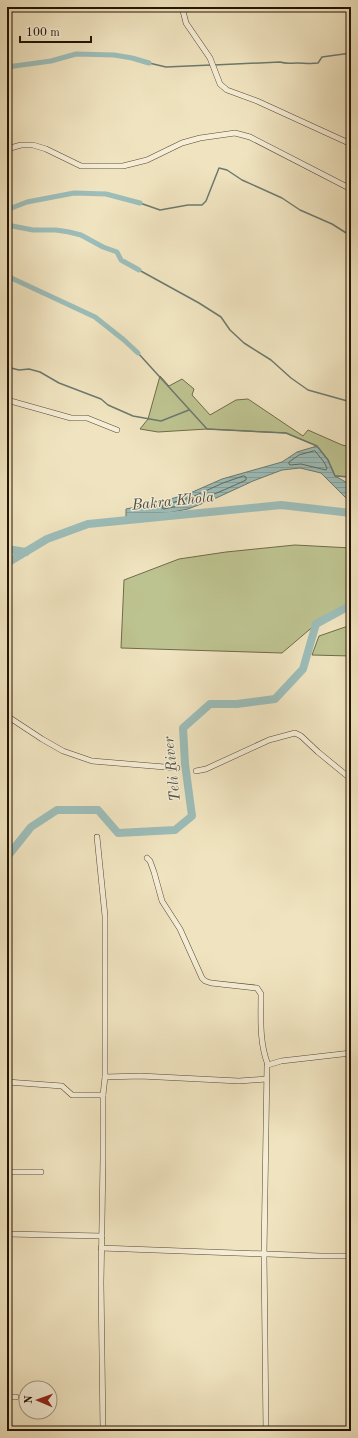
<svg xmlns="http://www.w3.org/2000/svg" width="358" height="1438" font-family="'Old Standard TT',serif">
<defs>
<pattern id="water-rules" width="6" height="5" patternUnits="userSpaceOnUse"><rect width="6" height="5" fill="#9cbdb9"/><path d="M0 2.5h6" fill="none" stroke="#86a29d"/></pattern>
</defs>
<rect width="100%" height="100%" fill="#f0e4c0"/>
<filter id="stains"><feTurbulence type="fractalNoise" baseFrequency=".005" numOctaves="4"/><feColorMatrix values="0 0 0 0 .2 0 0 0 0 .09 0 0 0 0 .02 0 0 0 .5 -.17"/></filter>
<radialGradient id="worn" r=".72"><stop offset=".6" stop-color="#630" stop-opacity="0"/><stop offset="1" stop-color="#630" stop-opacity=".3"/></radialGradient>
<g fill="#bdc390" stroke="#706b48">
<path d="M 160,376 L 169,386 L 182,379 L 194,389 L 192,395 L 210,415 L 236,400 L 248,399 L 303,436 L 308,430 L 342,445 L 351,447 L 351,477 L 335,476 L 328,460 L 317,446 L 286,433 L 207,429 L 158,432 L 140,429 L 148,419 Z"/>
<path d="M 295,545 L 351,548 L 351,605 L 316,624 L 282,653 L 121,648 L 124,580 L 179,559 L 226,552 Z"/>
<path d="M 351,625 L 351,656 L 312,655 L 319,636 Z"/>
</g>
<path fill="url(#water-rules)" stroke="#6c796f" d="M 317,446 L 328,460 L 335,476 L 351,485 L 351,500 L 348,500 L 321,473 L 300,468 L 282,470 L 253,481 L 214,499 L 188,509 L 126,521 L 126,509 L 160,502 L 188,494 L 222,479 L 282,462 L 297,452 Z"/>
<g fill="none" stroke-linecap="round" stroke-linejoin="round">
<g stroke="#60685c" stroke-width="1">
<path d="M 315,451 L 324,462 L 327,468 L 326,470 L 301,464 L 290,465 L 289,464 L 289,462 L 299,455 Z"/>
<path d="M 244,476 L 246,477 L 246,480 C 218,493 195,503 164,509 L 162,508 L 163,505 L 190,498 L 223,483 Z"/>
</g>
<g stroke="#6c796f" stroke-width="1.5">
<path d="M 149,63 L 166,67 L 211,65"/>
<path d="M 214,65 L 280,62 C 286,64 290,63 297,63 C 304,63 310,64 318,63 L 322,57 L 351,53"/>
<path d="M 140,203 L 160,210 L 188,205 L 202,205 L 206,201 L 219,168 L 227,170 L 242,180 L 282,198 L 300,210 L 332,224 L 351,236"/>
<path d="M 139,270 L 199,303 L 221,317 L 230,330 L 244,343 L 271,360 L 291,378 L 308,390 L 351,402"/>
<path d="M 138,353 L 207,429 L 286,433 L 317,446 L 328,460 L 335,476 L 351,477"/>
<path d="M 7,367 L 19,370 L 29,369 L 40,372 L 59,383 L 101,399 L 108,405 L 133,416 L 161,421 L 189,410"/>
</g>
<g stroke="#9cbdb9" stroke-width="5">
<path d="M 7,67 L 51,61 L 76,54 L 114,55 L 132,58 L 149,63"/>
<path d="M 7,212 L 9,209 L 27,202 L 74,193 L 106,194 L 140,203"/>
<path d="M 7,225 L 33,230 L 56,230 L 69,232 L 81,235 L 103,247 L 117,252 L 121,260 L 139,270"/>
<path d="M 7,276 L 95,317 L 124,340 L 138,353"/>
</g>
<g stroke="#9cbdb9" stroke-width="8">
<path d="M 7,549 L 26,552"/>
<path d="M 7,563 L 47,539 L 88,524 L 281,505 L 351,513"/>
<path d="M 7,857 L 31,827 L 57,810 L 98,810 L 118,833 L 175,830 L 192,816 L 185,764 L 183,728 L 210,704 L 237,704 L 275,699 L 303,669 L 316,624 L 351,605"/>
</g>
<g stroke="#564730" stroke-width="6">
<g id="street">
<path d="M 182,7 L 186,23 L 210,58 L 220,84 L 227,90 L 257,101 L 351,144"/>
<path d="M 7,149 L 21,145 L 33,145 L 46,149 L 81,166 L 123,166 L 147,160 L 182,143 L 200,138 L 235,133 L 250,137 L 351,189"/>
<path d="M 7,400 L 71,418 L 87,418 L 117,430"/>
<path d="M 7,716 L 42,739 L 63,751 L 92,761 L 177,768"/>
<path d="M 196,771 L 206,769 L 269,740 L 295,733 L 301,736 L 318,752 L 351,779"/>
<path d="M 97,837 L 105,916 L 105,1077 L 103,1095 L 103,1159 L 101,1283 L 103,1431"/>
<path d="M 147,858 L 150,861 L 154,872 L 162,901 L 180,929 L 202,978 L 205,981 L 211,983 L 257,988 L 261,994 C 261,1017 259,1042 268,1065"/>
<path d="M 105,1077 L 140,1076 L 239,1081 L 266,1079"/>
<path d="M 7,1082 L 62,1086 L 72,1095 L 103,1095"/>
<path d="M 7,1172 L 41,1172"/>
<path d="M 7,1234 L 102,1236"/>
<path d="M 101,1248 L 320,1256 L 351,1256"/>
<path d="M 7,1397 L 16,1397"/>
<path d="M 266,1431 L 264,1254 L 267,1066 L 268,1065 L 281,1061 L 351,1053"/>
</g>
</g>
<use href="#street" stroke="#f5edd6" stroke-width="5"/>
</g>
<g text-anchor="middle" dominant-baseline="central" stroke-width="3" stroke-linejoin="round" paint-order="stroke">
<g font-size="15" font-style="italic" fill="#4d4e41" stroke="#f5edd6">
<text transform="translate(173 502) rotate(-6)">Bakra Khola</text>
<text transform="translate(173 769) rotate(-96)">Teli River</text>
</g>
</g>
<rect width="358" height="1438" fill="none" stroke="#f0e4c0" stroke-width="24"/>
<rect x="8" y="8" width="342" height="1422" fill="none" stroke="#231300" stroke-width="2"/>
<rect x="12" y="12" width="334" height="1414" fill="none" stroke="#231300"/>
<g transform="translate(38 1400) rotate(272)"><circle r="19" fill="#f5edd6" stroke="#a19680"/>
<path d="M0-3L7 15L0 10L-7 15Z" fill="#8f2418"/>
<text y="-6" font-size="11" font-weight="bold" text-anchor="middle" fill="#231300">N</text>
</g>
<path d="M20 36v6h71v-6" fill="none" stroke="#231300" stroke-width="2"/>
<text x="26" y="36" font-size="12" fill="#231300" stroke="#f5edd6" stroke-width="3" paint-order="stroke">100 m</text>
<rect width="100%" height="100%" filter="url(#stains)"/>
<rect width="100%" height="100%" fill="url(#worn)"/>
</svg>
